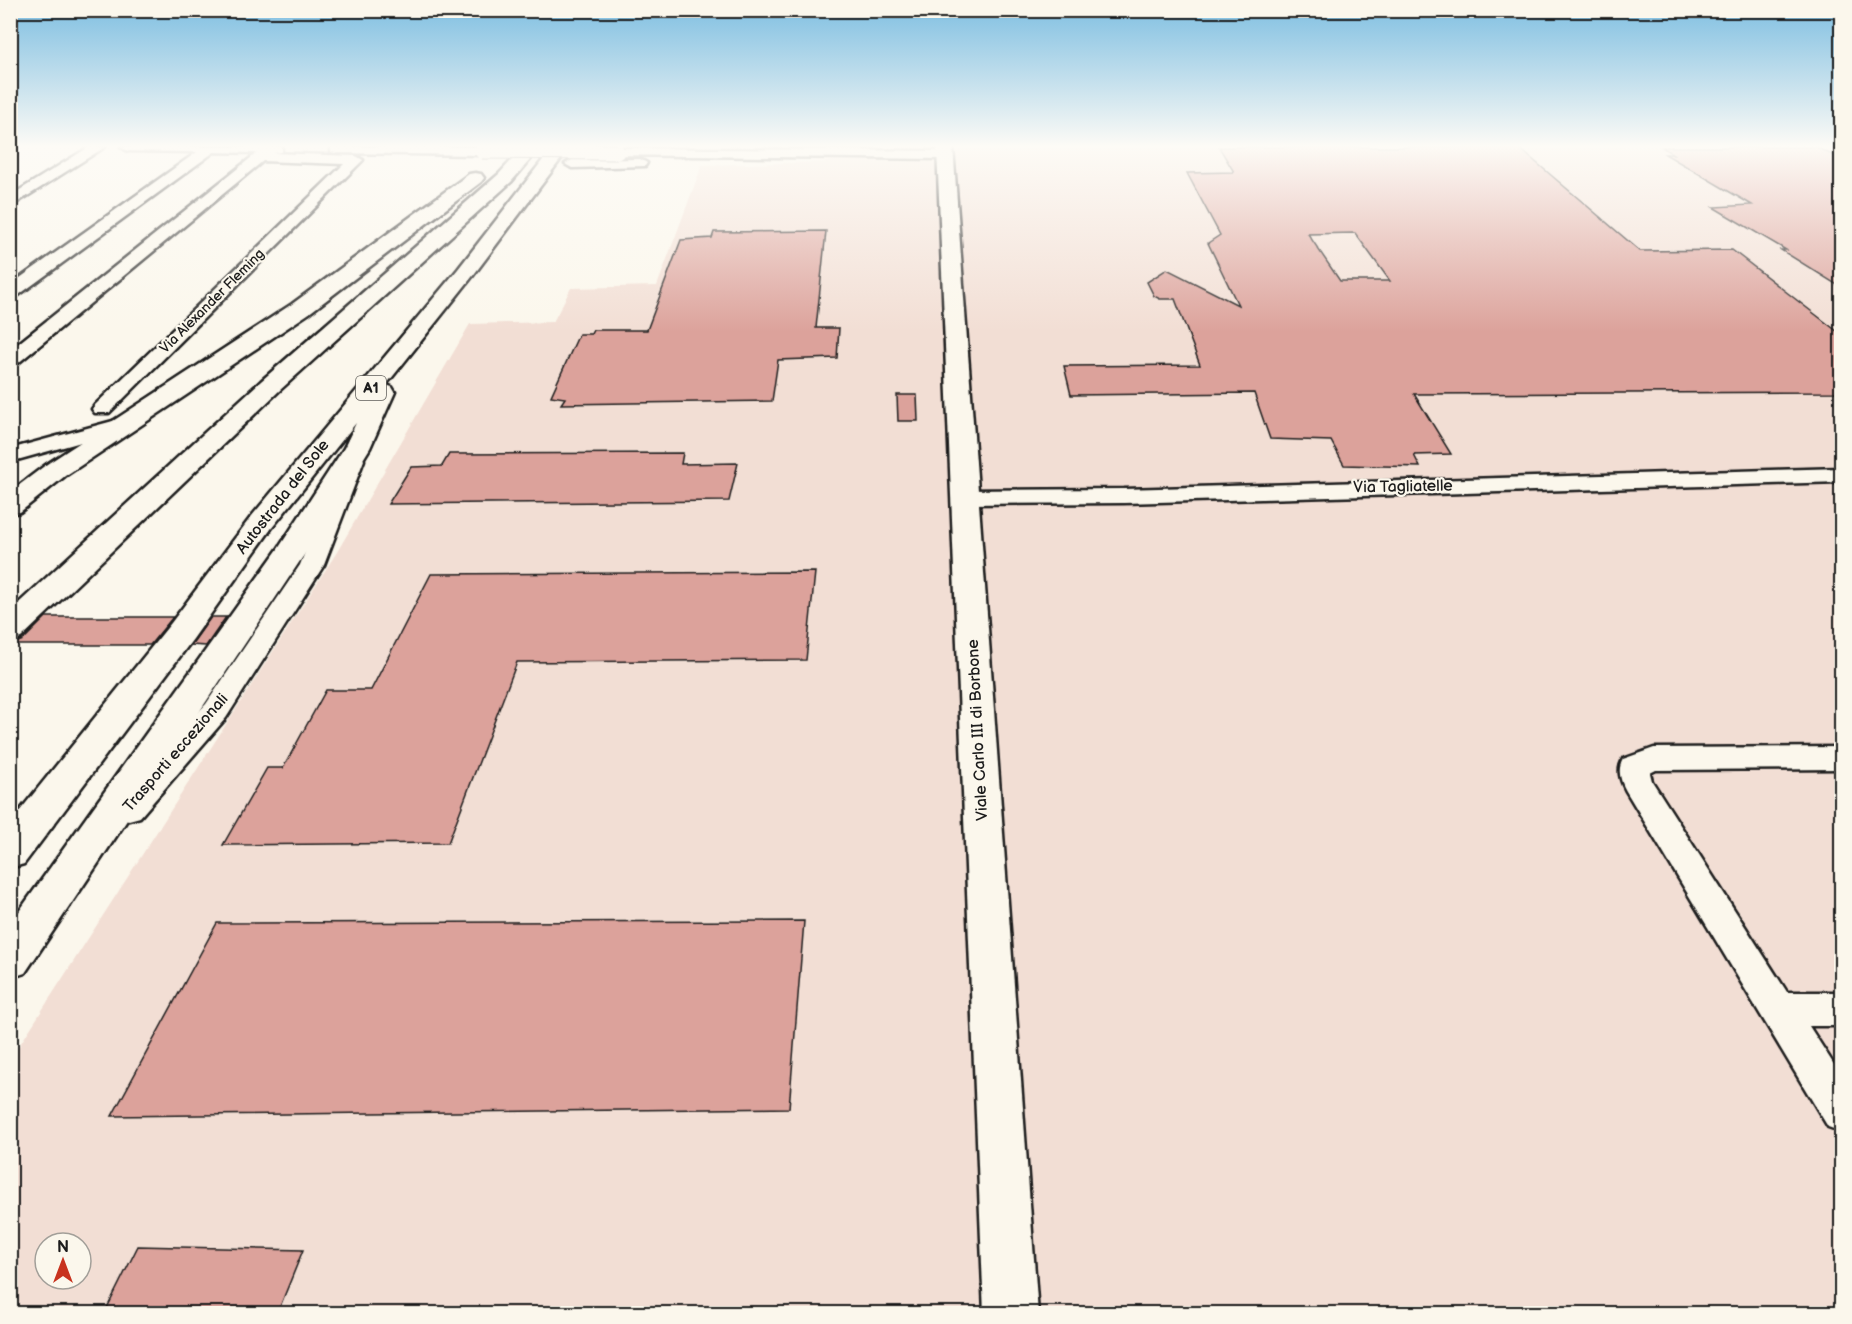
<svg xmlns="http://www.w3.org/2000/svg" width="1852" height="1324" font-family="'Balsamiq Sans',sans-serif">
<rect width="100%" height="100%" fill="#fbf7ec"/>
<filter id="ink" filterUnits="userSpaceOnUse"><feTurbulence type="fractalNoise" baseFrequency=".0167" numOctaves="2"/><feDisplacementMap in="SourceGraphic" scale="12" xChannelSelector="R" yChannelSelector="G"/><feConvolveMatrix kernelMatrix="1 2 1 2 8 2 1 2 1" color-interpolation-filters="sRGB"/></filter>
<g filter="url(#ink)">
<path fill="#f2ded4" fill-rule="evenodd" d="M 656,147 L 1841,147 L 1841,1313 L 11,1313 L 10,1060 L 337,552 L 470,324 L 553,322 L 571,288 L 657,286 L 702,165 L 833,162 ZM 45,1243 L 81,1243 L 81,1279 L 45,1279 Z"/>
<g fill="#dca29b" stroke="#1c1c1c" stroke-width="1.5" fill-rule="evenodd">
<path d="M 1219,147 L 1518,147 L 1640,251 L 1732,250 L 1842,335 L 1842,392 L 1414,394 L 1451,454 L 1414,455 L 1420,467 L 1344,465 L 1331,441 L 1270,439 L 1254,393 L 1071,395 L 1064,366 L 1200,365 L 1175,299 L 1160,299 L 1154,296 L 1147,282 L 1167,269 L 1238,305 L 1208,243 L 1220,235 L 1187,173 L 1234,172 ZM 1355,233 L 1390,281 L 1340,281 L 1308,234 Z"/>
<path d="M 1662,147 L 1816,147 L 1842,160 L 1842,288 L 1781,250 L 1786,250 L 1713,207 L 1752,205 L 1665,154 L 1673,154 Z"/>
<path d="M 826,231 L 816,328 L 839,328 L 837,358 L 778,360 L 772,401 L 561,404 L 565,398 L 551,396 L 579,334 L 591,334 L 593,330 L 647,330 L 681,240 L 712,238 L 714,232 Z"/>
<path d="M 897,395 L 917,395 L 918,421 L 898,421 Z"/>
<path d="M 683,453 L 681,464 L 738,463 L 729,501 L 388,504 L 411,467 L 442,466 L 449,454 Z"/>
<path d="M 815,572 L 806,660 L 517,662 L 448,843 L 223,845 L 267,768 L 283,768 L 326,690 L 371,690 L 431,574 Z"/>
<path d="M 46,617 L 173,617 L 150,645 L 10,645 L 23,640 Z"/>
<path d="M 211,617 L 226,617 L 206,646 L 191,645 Z"/>
<path d="M 804,921 L 789,1108 L 112,1116 L 217,923 Z"/>
<path d="M 138,1246 L 303,1250 L 277,1314 L 104,1314 Z"/>
</g>
<g fill="none" stroke-linecap="round" stroke-linejoin="round">
<g stroke="#1c1c1c" stroke-width="5">
<g id="minor">
<path d="M 89,147 L 105,147 L 10,207 L 10,196 Z"/>
<path d="M 121,147 L 282,147 L 282,152 L 273,153 L 356,156 L 363,160 L 109,413 L 95,413 L 92,409 L 95,405 L 344,164 L 263,161 L 17,364 L 10,366 L 10,350 L 257,153 L 214,152 L 16,297 L 10,298 L 10,285 L 197,152 L 128,151 Z"/>
<path d="M 331,147 L 482,147 L 489,151 L 482,155 L 336,153 L 331,152 Z"/>
<path d="M 617,148 L 946,151 L 953,155 L 946,159 L 612,155 L 610,152 Z"/>
<path d="M 640,159 L 647,163 L 645,166 L 572,168 L 565,164 L 572,160 Z"/>
<path d="M 124,418 L 131,420 L 134,424 L 131,428 L 10,462 L 10,449 Z"/>
<path d="M 353,453 L 361,455 L 364,460 L 324,565 L 226,718 L 140,817 L 129,820 L 118,817 L 114,808 L 118,799 L 206,704 L 300,565 L 342,460 L 345,455 Z"/>
<path d="M 1842,468 L 1842,482 L 1124,503 L 965,504 L 957,502 L 954,497 L 957,492 L 965,490 L 1124,489 Z"/>
<path d="M 1842,747 L 1842,769 L 1656,770 L 1650,773 L 1652,781 L 1787,992 L 1842,992 L 1842,1026 L 1809,1026 L 1842,1077 L 1842,1132 L 1828,1127 L 1626,791 C 1620,780 1617,770 1623,759 L 1654,748 Z"/>
</g>
</g>
<g stroke="#1c1c1c" stroke-width="5">
<path id="major" d="M 937,147 L 953,147 L 1038,1314 L 984,1314 Z"/>
</g>
<g stroke="#1c1c1c" stroke-width="5">
<g id="highway">
<path d="M 524,147 L 541,147 L 511,182 L 279,391 L 21,638 L 10,641 L 10,611 L 261,381 L 499,174 Z"/>
<path d="M 553,147 L 570,147 L 472,277 L 386,385 L 392,387 L 395,392 L 370,448 L 304,555 L 25,973 L 10,978 L 10,924 L 278,549 L 344,448 L 356,423 L 271,529 L 193,639 L 24,864 L 10,868 L 10,823 L 171,623 L 251,517 L 458,269 Z"/>
<path d="M 475,173 L 481,174 L 484,178 L 481,182 L 308,314 L 65,476 L 20,512 L 10,514 L 10,492 L 47,464 L 292,304 L 469,174 Z"/>
</g>
</g>
<use href="#minor" fill="#fbf7ec" fill-rule="evenodd"/>
<use href="#major" fill="#fbf7ec" fill-rule="evenodd"/>
<use href="#highway" fill="#fbf7ec" fill-rule="evenodd"/>
<g stroke="#1c1c1c" stroke-width="17" stroke-linecap="butt">
<path id="minor-bridge" d="M 482,151 L 617,152"/>
</g>
<use href="#minor-bridge" stroke="#fbf7ec" stroke-width="15"/>
</g>
</g>
<linearGradient id="sky" x2="0" y2="1"><stop stop-color="#7dbee1"/><stop offset="0.44" stop-color="#fdfbf6"/><stop offset="1" stop-color="#fdfbf6" stop-opacity="0"/></linearGradient>
<rect width="1852" height="332" fill="url(#sky)"/>
<g text-anchor="middle" dominant-baseline="central" stroke-width="4.5" stroke-linejoin="round" paint-order="stroke">
<g font-size="14" fill="#1c1c1c" stroke="#fbf7ec">
<text transform="translate(212 301) rotate(-45)">Via Alexander Fleming</text>
</g>
<rect fill="#fbf7ec" stroke="#5f5e5a" stroke-width="1.5" x="356" y="376" width="30" height="24" rx="4.5"/>
<g font-size="15" font-weight="bold" fill="#1c1c1c">
<text x="371" y="388">A1</text>
</g>
<g font-size="16" fill="#1c1c1c" stroke="#fbf7ec">
<text transform="translate(1403 487) rotate(-1)">Via Tagliatelle</text>
<text transform="translate(283 497) rotate(-52)">Autostrada del Sole</text>
<text transform="translate(978 730) rotate(-93)">Viale Carlo III di Borbone</text>
<text transform="translate(176 753) rotate(-49)">Trasporti eccezionali</text>
</g>
</g>
<rect width="1852" height="1324" fill="none" stroke="#fbf7ec" stroke-width="36"/>
<rect x="18" y="18" width="1816" height="1288" fill="none" stroke="#1c1c1c" stroke-width="2" filter="url(#ink)"/>
<g transform="translate(63 1261)"><circle r="28" fill="#fbf7ec" stroke="#a29f99" stroke-width="1.5"/>
<path d="M0-4.5L10 22L0 15L-10 22Z" fill="#c8321e"/>
<text y="-9" font-size="16" font-weight="bold" text-anchor="middle" fill="#1c1c1c">N</text>
</g>
</svg>
